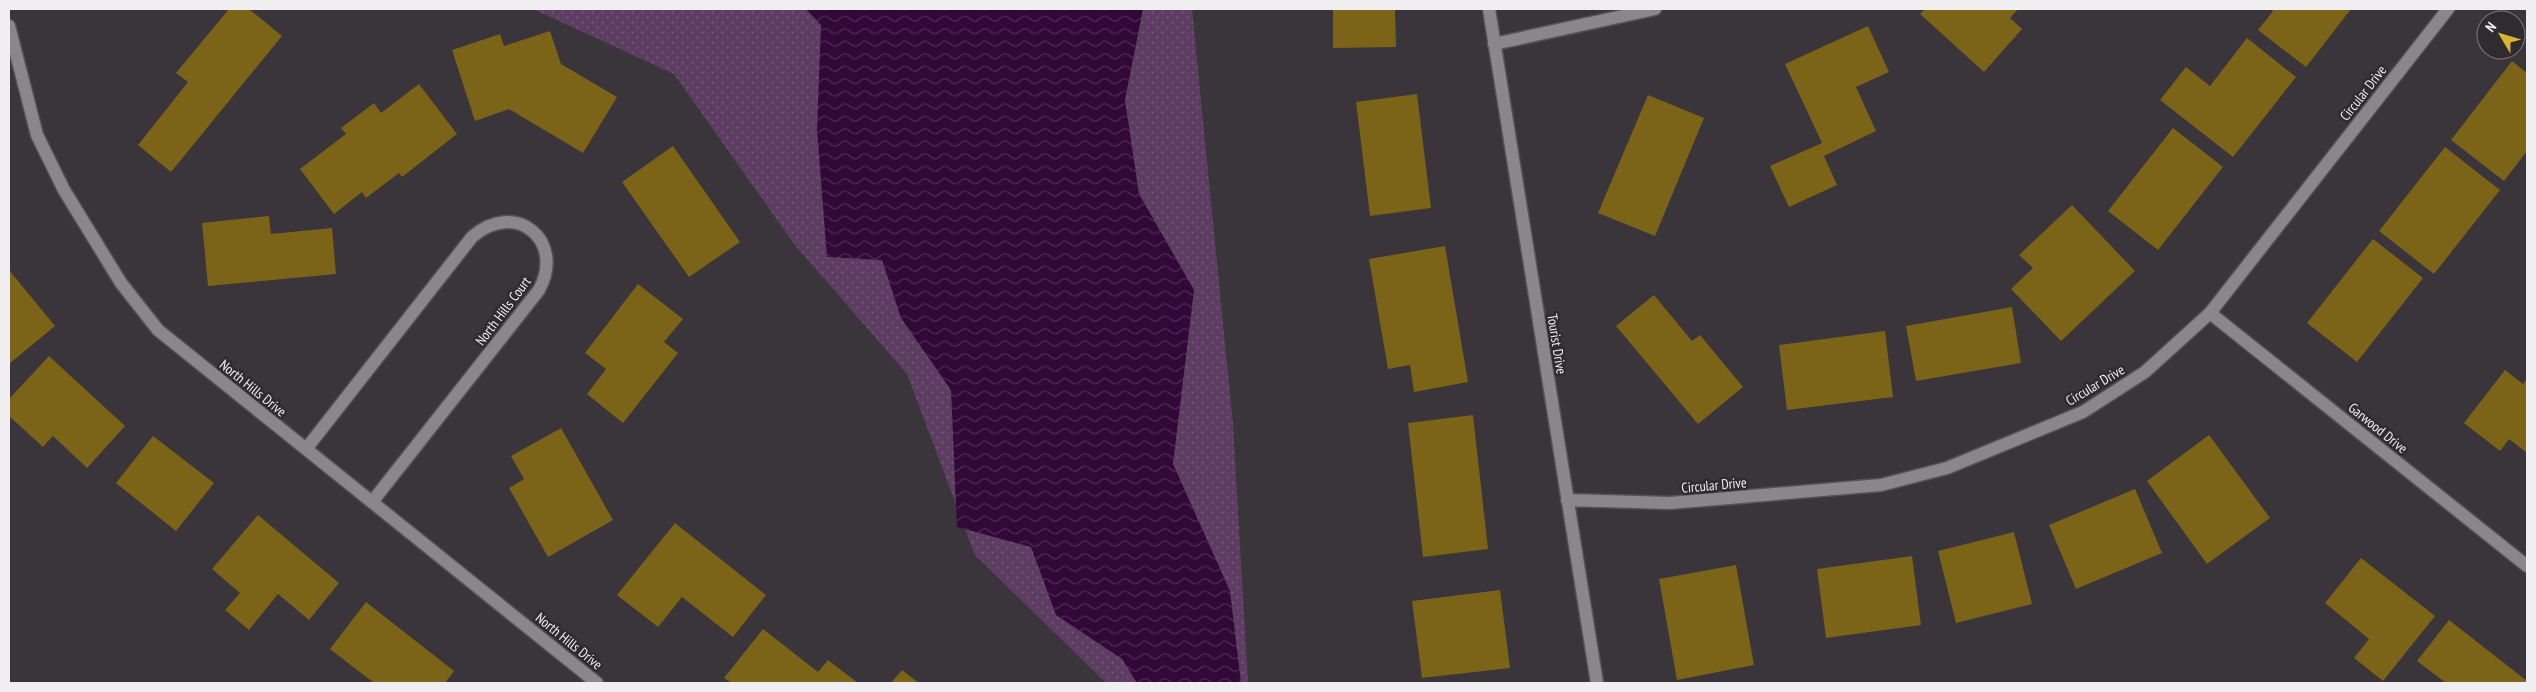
<svg xmlns="http://www.w3.org/2000/svg" width="2536" height="692" font-family="'PT Sans Narrow',sans-serif">
<style>
.green{fill:url(#green-dots)}
.water{fill:url(#water-waves)}
.building{fill:#7b6318}
.lines{fill:none;stroke-linecap:round;stroke-linejoin:round}
.minor-casing{stroke:#565357;stroke-width:15}
.minor{stroke:#8b868c;stroke-width:12}
.labels{text-anchor:middle;stroke-width:5;stroke-linejoin:round;paint-order:stroke}
.street-label{font-size:14px;fill:#f1eef1;stroke:#2f2b2f}
</style>
<defs>
<pattern id="green-dots" width="8" height="8" patternUnits="userSpaceOnUse" patternTransform="scale(1.25)"><rect width="8" height="8" fill="#5d3d62"/><path d="M2 2h.1M6 6h.1" fill="none" stroke="#755979" stroke-width="1.8" stroke-linecap="round"/></pattern>
<pattern id="water-waves" width="16" height="10" patternUnits="userSpaceOnUse" patternTransform="scale(1.25)"><rect width="16" height="10" fill="#310837"/><path d="M0 5q4-4 8 0t8 0" fill="none" stroke="#4f2c54"/></pattern>
</defs>
<rect width="100%" height="100%" fill="#39353a"/>
<path class="green" d="M533,9H1192L1233,425L1248,683H1106L975,555L907,374L794,244L674,74Z"/>
<path class="water" d="M806,9H1143L1125,100L1139,194L1194,290L1173,464L1230,591L1241,683H1137L1122,659L1056,615L1031,547L957,527L951,390L901,318L882,260L827,257L817,130L821,25Z"/>
<path class="building" d="M229,9H249L282,36L171,172L138,145L188,82L176,73Z
M1333,9H1395L1396,47L1333,48Z
M1925,9H2018L2010,18L2022,29L1984,72L1920,14Z
M2270,9H2351L2306,67L2258,30L2273,11Z
M1868,26L1889,72L1856,87L1876,131L1824,156L1837,185L1789,207L1770,166L1822,143L1785,64Z
M550,31L561,64L617,97L583,153L509,109L475,121L452,50L500,34L504,46Z
M2247,38L2296,77L2233,157L2160,100L2186,67L2210,86Z
M2512,61L2527,73V151L2504,181L2451,140Z
M419,84L457,134L402,177L399,173L366,198L362,192L334,214L300,169L346,134L341,128L374,103L381,113Z
M1417,94L1431,208L1370,216L1356,102Z
M1648,95L1704,118L1655,236L1598,213Z
M2173,128L2223,167L2158,250L2108,211Z
M673,146L740,242L689,277L622,182Z
M2445,147L2500,190L2434,274L2379,231Z
M2072,205L2135,271L2061,341L2011,289L2033,268L2019,255Z
M269,216L271,234L332,228L336,274L208,286L202,223Z
M2373,239L2423,278L2357,362L2307,323Z
M1445,246L1468,382L1414,392L1410,365L1388,369L1369,259Z
M9,270L55,326L9,364Z
M638,284L683,319L664,342L678,353L623,423L587,394L606,369L585,353Z
M1654,295L1692,341L1700,335L1743,387L1698,424L1616,326Z
M2012,307L2021,363L1916,381L1906,326Z
M1885,331L1893,397L1787,410L1779,345Z
M49,356L125,426L87,468L53,436L43,447L9,416V399Z
M2505,370L2523,384L2527,379V453L2509,439L2500,451L2464,423Z
M1473,415L1488,549L1423,557L1408,423Z
M561,428L613,520L548,557L509,488L524,479L511,456Z
M2209,435L2270,518L2207,564L2147,481Z
M153,436L214,483L176,531L116,483Z
M2135,489L2162,553L2076,589L2049,525Z
M258,515L339,583L309,620L278,594L249,630L225,610L240,593L212,569Z
M675,523L766,595L733,637L682,597L658,627L617,595Z
M2014,532L2032,604L1956,623L1938,551Z
M1912,556L1921,625L1826,638L1817,569Z
M2361,558L2435,616L2383,681L2354,658L2369,639L2325,603Z
M1736,565L1754,665L1677,680L1659,579Z
M1500,590L1510,668L1422,678L1412,601Z
M366,602L454,671L445,683H374L330,649Z
M2449,620L2527,681V683H2446L2417,661Z
M763,629L818,672L828,660L858,683H732L724,678Z
M902,670L919,683H891Z"/>
<g class="lines">
<defs>
<path id="minor" d="M1489,9L1597,683
M9,26L37,135L64,190L121,283L158,330L597,683
M1494,44L1655,9
M2210,313L2527,566
M306,449L472,237C515,199 566,240 539,290L372,502
M1567,500L1670,503L1881,485L1947,468L2083,412L2145,372L2210,313L2448,9"/>
</defs>
<use href="#minor" class="minor-casing"/>
<use href="#minor" class="minor"/>
</g>
<g class="labels">
<g class="street-label">
<text transform="translate(2363 93) rotate(-52)" y="5">Circular Drive</text>
<text transform="translate(503 311) rotate(-53)" y="5">North Hills Court</text>
<text transform="translate(1557 344) rotate(81)" y="5">Tourist Drive</text>
<text transform="translate(2095 385) rotate(-31)" y="5">Circular Drive</text>
<text transform="translate(253 388) rotate(39)" y="5">North Hills Drive</text>
<text transform="translate(2378 428) rotate(39)" y="5">Garwood Drive</text>
<text transform="translate(1714 485) rotate(-5)" y="5">Circular Drive</text>
<text transform="translate(569 641) rotate(39)" y="5">North Hills Drive</text>
</g>
</g>
<rect width="2536" height="692" fill="none" stroke="#f1eef1" stroke-width="20"/>
<g transform="translate(2501 35) rotate(308)"><circle r="24" fill="#2f2b2f" stroke="#7d797d"/>
<path d="M0-4L9 19L0 12L-9 19Z" fill="#dcb233"/>
<text y="-8" font-size="14" font-weight="bold" text-anchor="middle" fill="#f1eef1">N</text>
</g>
</svg>
